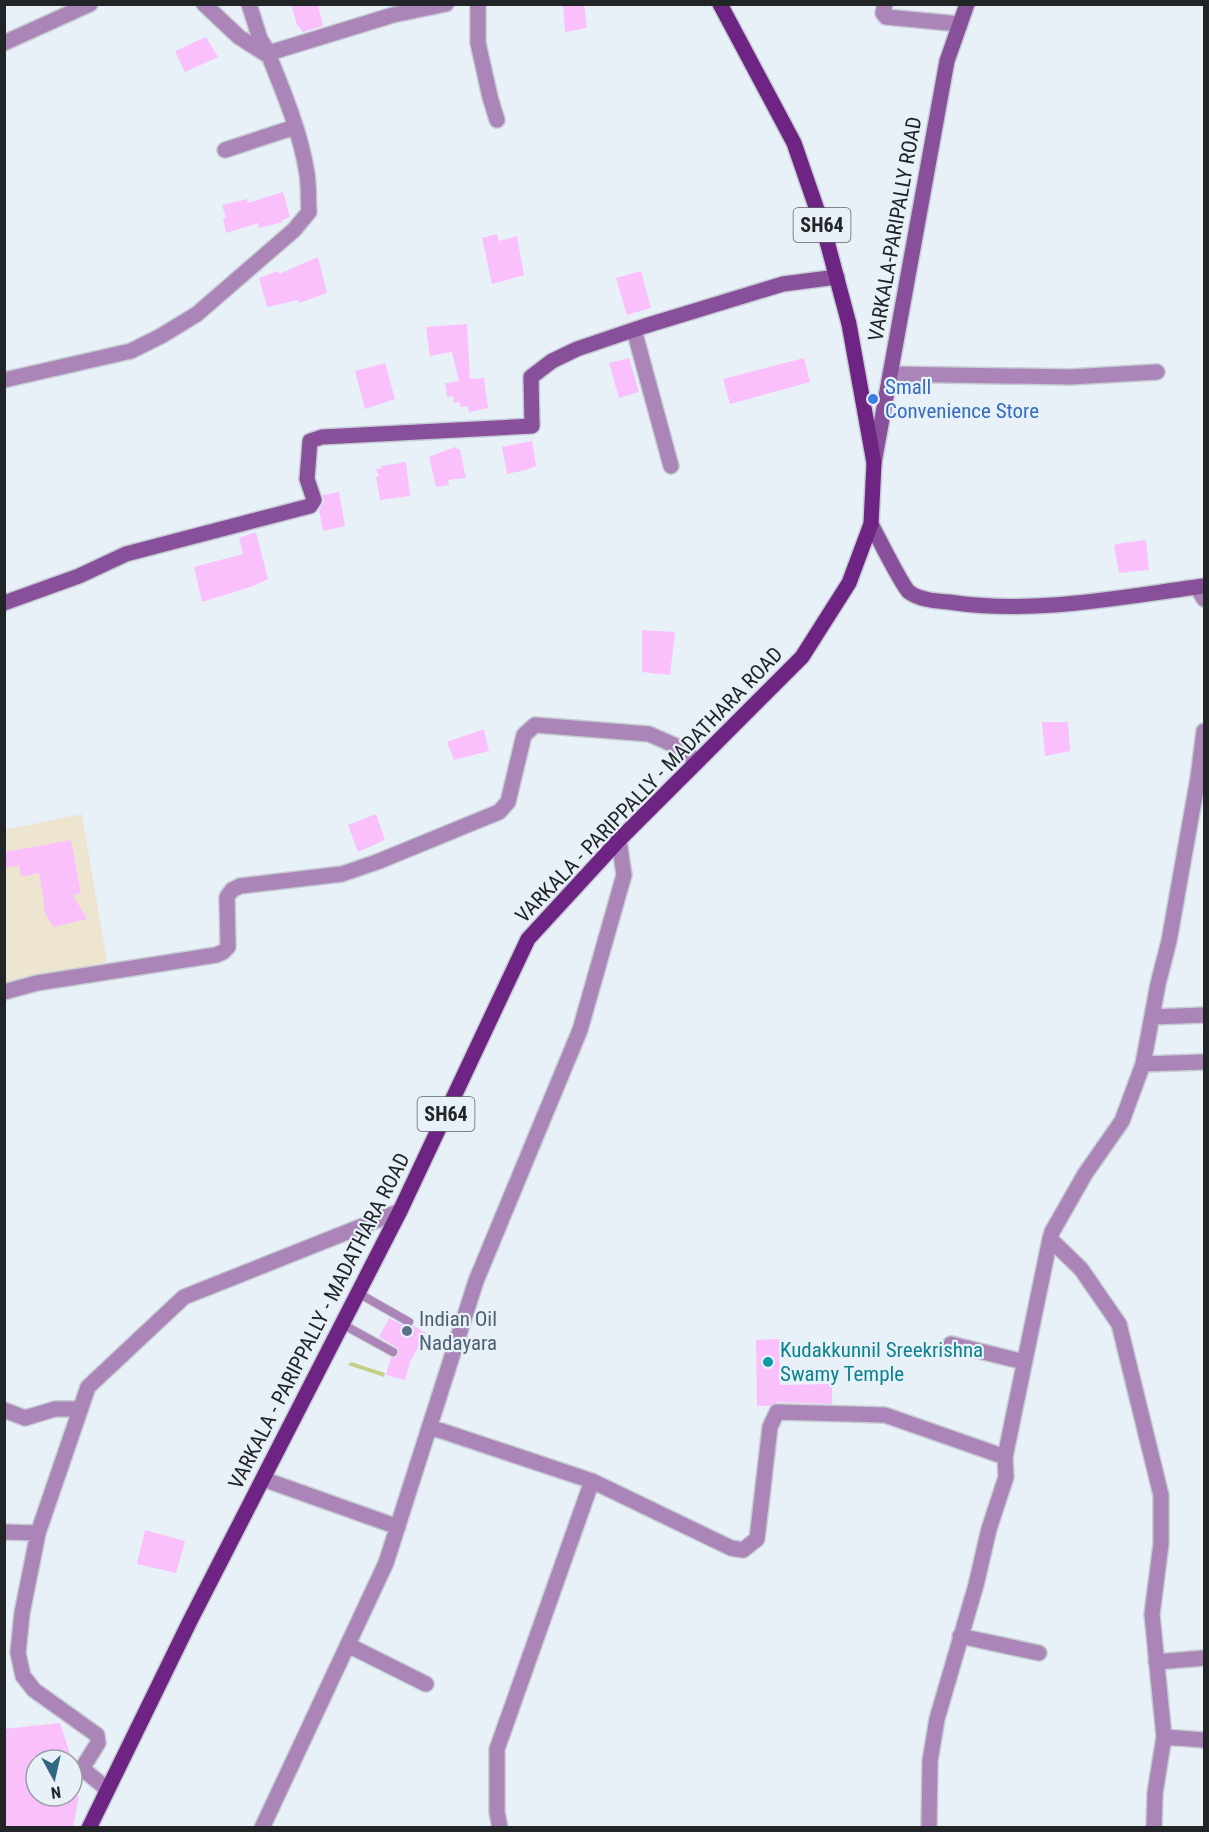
<svg xmlns="http://www.w3.org/2000/svg" width="1209" height="1832" font-family="'Roboto Condensed',sans-serif">
<style>
.education{fill:#eee5d0}
.green{fill:#c4d085}
.building{fill:#fac0fc}
.lines{fill:none;stroke-linecap:round;stroke-linejoin:round}
.lane-casing{stroke:#c5ccd3;stroke-width:10}
.street-casing{stroke:#c5ccd3;stroke-width:18}
.secondary-casing{stroke:#c5ccd3;stroke-width:18}
.primary-casing{stroke:#c5ccd3;stroke-width:18}
.lane{stroke:#ab85b7;stroke-width:8}
.street{stroke:#ab85b7;stroke-width:15}
.secondary{stroke:#884f9a;stroke-width:15}
.primary{stroke:#6e2483;stroke-width:15}
.shop-dot{fill:#3f7fe0;stroke:#e9f1f8;stroke-width:2}
.service-dot{fill:#5c6f8a;stroke:#e9f1f8;stroke-width:2}
.culture-dot{fill:#0f9aa8;stroke:#e9f1f8;stroke-width:2}
.labels{text-anchor:middle;stroke-width:4.5;stroke-linejoin:round;paint-order:stroke}
.shield{fill:#e9f1f8;stroke:#5e6266;stroke-width:1.5}
.shield-label{font-size:20px;font-weight:bold;fill:#222528}
.street-label{font-size:21px;fill:#222528;stroke:#e9f1f8}
.shop-label{font-size:21px;fill:#366cbe;stroke:#e9f1f8;text-anchor:start}
.service-label{font-size:21px;fill:#4e5e75;stroke:#e9f1f8;text-anchor:start}
.culture-label{font-size:21px;fill:#0d838f;stroke:#e9f1f8;text-anchor:start}
</style>
<rect width="100%" height="100%" fill="#e9f1f8"/>
<path class="education" d="M82,814L107,962L5,983L4,830Z"/>
<path class="green" d="M351,1362L385,1373L384,1377L348,1365Z"/>
<path class="building" d="M291,4H318L323,26L303,32L297,25Z
M563,4H584L587,28L565,32Z
M206,37L218,57L185,72L175,51Z
M283,192L290,217L282,220L283,222L259,228L258,223L226,233L223,219L226,218L222,205L247,199L248,203Z
M497,234L499,241L517,236L524,275L492,284L482,238Z
M318,257L327,293L299,303L298,300L267,307L259,278L278,271L279,274Z
M641,271L651,308L627,315L616,278Z
M467,324L470,379L484,378L488,408L469,412L468,406L460,407V402L454,403L453,396L447,397L445,383L459,381L452,352L430,356L426,327Z
M629,358L639,392L619,398L609,363Z
M804,358L810,382L730,404L723,379Z
M385,363L395,399L365,409L355,371Z
M532,441L536,466L526,470L507,474L502,447Z
M455,447L460,450L466,478L448,480L449,485L436,487L429,457Z
M406,462L410,496L380,500L376,477L379,476L376,469L382,468L381,466Z
M339,492L345,526L323,531L319,510L324,502L323,495Z
M256,532L268,579L253,586L202,602L194,567L243,554L239,538Z
M1146,540L1149,570L1119,573L1114,546L1116,544Z
M642,630L675,632L670,675L642,672Z
M1042,722H1068L1070,751L1045,756Z
M484,729L489,751L454,760L447,742Z
M376,814L385,840L358,852L348,825Z
M71,840L81,893L73,895L87,919L53,927L43,909L45,908L39,873L21,877L19,865L4,868V852Z
M389,1318L407,1327L414,1326L426,1333L410,1362L405,1380L386,1375L391,1357H396L399,1352L396,1347L379,1337Z
M779,1339L780,1385L832,1384V1404L777,1402L770,1406H757L756,1340Z
M145,1530L185,1541L176,1573L137,1564Z
M60,1723L72,1760H36V1796H79L73,1827H4V1729Z"/>
<g class="lines">
<defs>
<path id="lane" d="M358,1293L409,1322
M342,1324L393,1352"/>
<path id="street" d="M204,4L239,37L269,56
M249,4L260,39L269,53
M478,4V43L490,97L497,120
M885,4L883,13L886,17L960,24
M4,43L90,4
M225,150L295,127
M634,330L671,466
M890,374L1070,377L1157,372
M4,380L131,351L161,336L197,314L294,230L309,212C308,199 309,186 307,174C301,134 284,93 269,56V53L393,15L446,4
M1197,587L1204,599
M4,992L37,983L216,955L223,952L228,947L227,897L232,890L240,886L342,874L377,862L499,812L508,802L524,735L535,725L649,734L683,749L697,762
M1152,1017L1204,1015
M1143,1064L1204,1062
M1050,1239L1081,1269L1119,1324L1161,1495V1544L1152,1614L1164,1737L1155,1793L1154,1828
M951,1344L1024,1362
M4,1410L25,1418L55,1409H80
M430,1427L592,1481L731,1548L743,1550L757,1539L770,1427L777,1412L885,1415L1005,1457
M263,1479L398,1527
M4,1532L38,1533
M960,1636L1039,1653
M348,1645L426,1684
M1156,1662L1204,1658
M1164,1737L1204,1740
M107,1789L84,1770L83,1767L98,1743L97,1735L34,1690L23,1676L18,1653L22,1613L38,1533L88,1387L184,1297L400,1211
M262,1828L386,1563L476,1281L580,1030L624,875L619,840
M500,1828L497,1812V1749L592,1481
M929,1828L930,1761L937,1719L976,1585L989,1529L1006,1477L1005,1457L1050,1239L1052,1232L1085,1174L1122,1121L1143,1064L1158,984L1169,941L1198,778L1204,731"/>
<path id="secondary" d="M874,463L947,61L967,4
M871,524C877,535 902,586 909,592C920,600 936,601 949,602C1034,615 1120,597 1204,586
M4,603L79,576L126,554L310,506L314,500L307,479L310,441L322,437L532,426L531,377L552,361L577,349L645,326L783,284L837,277"/>
<path id="primary" d="M89,1828L190,1621L400,1211L528,939L619,840L802,657L849,583L871,524L874,463L849,324L824,230L794,143L720,4"/>
</defs>
<use href="#lane" class="lane-casing"/>
<use href="#street" class="street-casing"/>
<use href="#secondary" class="secondary-casing"/>
<use href="#primary" class="primary-casing"/>
<use href="#lane" class="lane"/>
<use href="#street" class="street"/>
<use href="#secondary" class="secondary"/>
<use href="#primary" class="primary"/>
</g>
<circle class="shop-dot" cx="873" cy="399" r="6"/>
<circle class="service-dot" cx="407" cy="1331" r="6"/>
<circle class="culture-dot" cx="768" cy="1362" r="6"/>
<g class="labels">
<g class="shield">
<rect x="793.5" y="208" width="57" height="34" rx="4.5"/>
<rect x="417.5" y="1097" width="57" height="34" rx="4.5"/>
</g>
<g class="shield-label">
<text x="822" y="232">SH64</text>
<text x="446" y="1121">SH64</text>
</g>
<g class="street-label">
<text transform="translate(895 229) rotate(-80)" y="7">VARKALA-PARIPALLY ROAD</text>
<text transform="translate(649 785) rotate(-46)" y="7">VARKALA - PARIPPALLY - MADATHARA ROAD</text>
<text transform="translate(319 1321) rotate(-63)" y="7">VARKALA - PARIPPALLY - MADATHARA ROAD</text>
</g>
<g class="shop-label">
<text x="885" y="394">Small<tspan x="885" dy="24">Convenience Store</tspan></text>
</g>
<g class="service-label">
<text x="419" y="1326">Indian Oil<tspan x="419" dy="24">Nadayara</tspan></text>
</g>
<g class="culture-label">
<text x="780" y="1357">Kudakkunnil Sreekrishna<tspan x="780" dy="24">Swamy Temple</tspan></text>
</g>
</g>
<rect width="1209" height="1832" fill="none" stroke="#222528" stroke-width="12"/>
<g transform="translate(54 1778) rotate(172)"><circle r="28" fill="#e9f1f8" stroke="#999fa5" stroke-width="1.5"/>
<path d="M0-4.5L10 22L0 15L-10 22Z" fill="#306882"/>
<text y="-9" font-size="16" font-weight="bold" text-anchor="middle" fill="#222528">N</text>
</g>
</svg>
